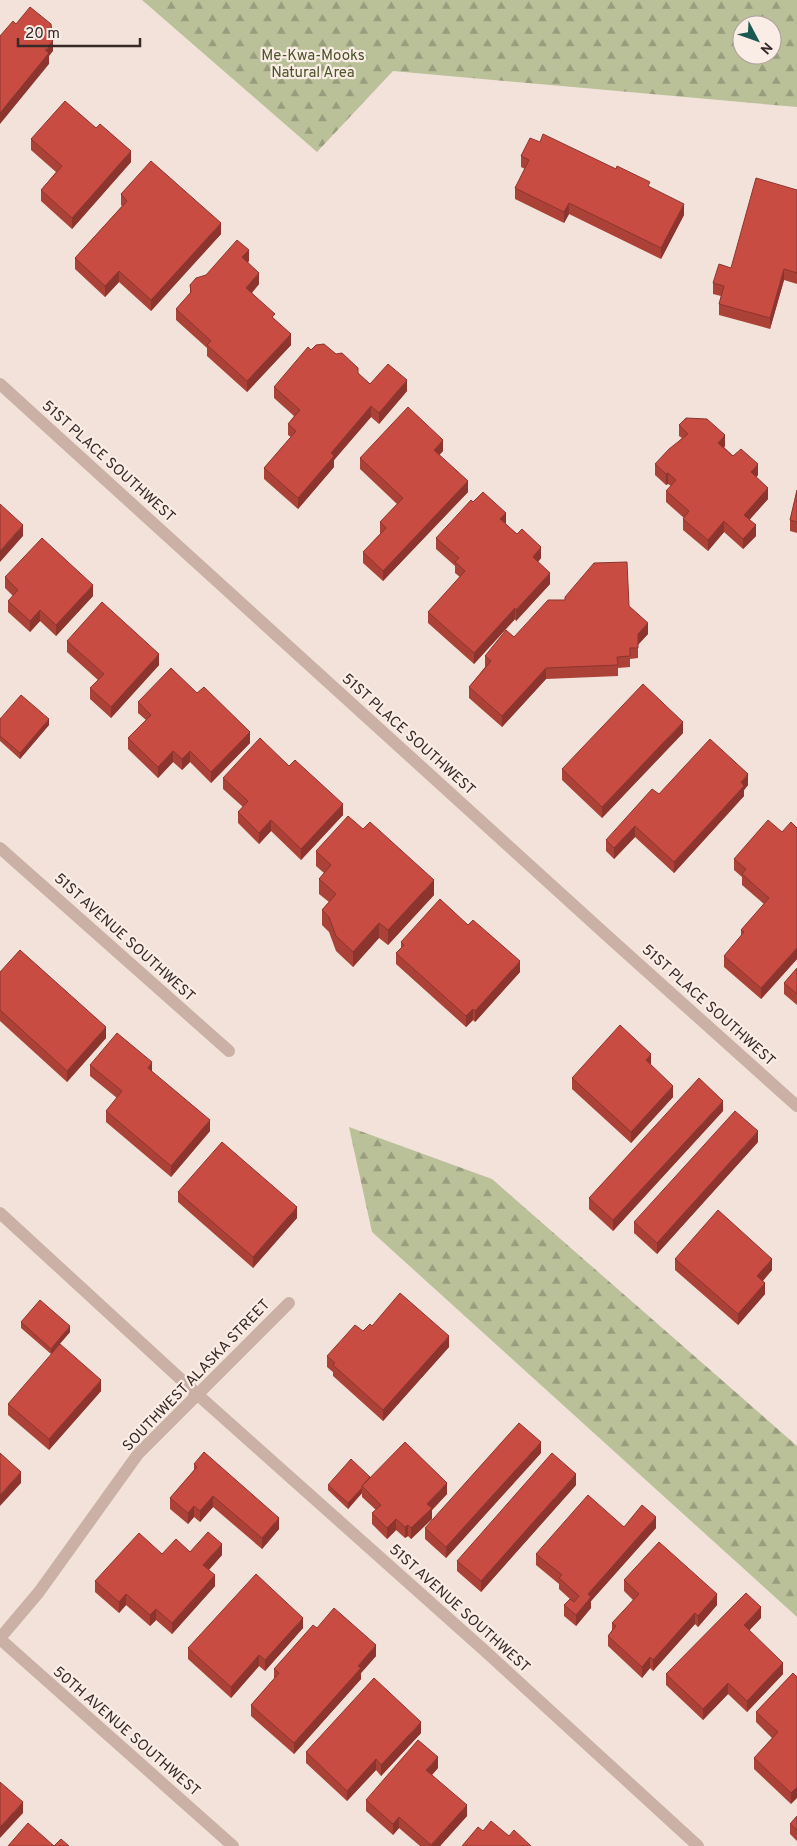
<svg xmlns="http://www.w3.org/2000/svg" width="797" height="1846" font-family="Overpass,sans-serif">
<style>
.forest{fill:url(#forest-firs);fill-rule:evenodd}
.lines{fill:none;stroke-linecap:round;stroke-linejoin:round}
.service{stroke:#cab0a5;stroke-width:12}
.minor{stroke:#cab0a5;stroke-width:12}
.wall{fill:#ac4138}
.shaded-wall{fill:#8c352e}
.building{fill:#c84c41;stroke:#8c352e}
.labels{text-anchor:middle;stroke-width:4.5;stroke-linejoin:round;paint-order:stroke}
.park-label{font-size:15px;fill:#4c542a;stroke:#faede6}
.street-label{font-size:15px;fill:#362927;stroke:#faede6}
</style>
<defs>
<pattern id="forest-firs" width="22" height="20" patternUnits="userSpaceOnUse" patternTransform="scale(1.25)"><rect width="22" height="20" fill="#bac199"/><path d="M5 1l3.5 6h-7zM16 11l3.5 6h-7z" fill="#989d7d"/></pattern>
</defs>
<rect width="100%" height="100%" fill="#f2e2d9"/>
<path class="forest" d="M142,0H797V107L393,71L317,152ZM742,25H772V55H742Z
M349,1127L492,1179L797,1446V1617L372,1232Z"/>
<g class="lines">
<path class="service" d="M0,1213L198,1395"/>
<path class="minor" d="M0,384L613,941L797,1106
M0,848L229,1051
M198,1395L485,1651L698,1846
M0,1638L39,1592L138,1454L289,1303
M0,1639L233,1846"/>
</g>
<path class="wall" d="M96,128L131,162L72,229L41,201V190L56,172L31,150V139Z
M540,142L650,187L684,215L661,259L569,214L564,223L515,199V188L525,169L521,167V156Z
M797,190V284L784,280L770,329L719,315V304L721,296L713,294V283L731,268Z
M121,194L221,234L151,311L119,282L105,297L75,269V258L122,206L121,205Z
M249,261L248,262L259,284L252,293L275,320L291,345L247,392L207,356V348L176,320V309L190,294V285L206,275Z
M311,350L358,374L370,384L407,391L379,424L371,417L334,460V467L298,509L264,479V468L291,437L288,435V424L294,416L274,398V387Z
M679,425L725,446L724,447L733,456L758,475L756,477L768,499L749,520L756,536L743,549L724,532L708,551L683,530V519L684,518L666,502V491L671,486L668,484L666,485L655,475V464L682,438L679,436Z
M443,451L439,455L468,492L383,581L363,563V552L380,534V522L397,504L360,469V458Z
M797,490V533L790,531V520Z
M506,524L541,558L538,562L550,584L516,621L515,619L474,664L428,623V612L460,577L455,573V566L436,549V538Z
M5,577L93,596L56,636L40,621L30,632L8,612V601L13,596L5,588Z
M565,600L629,606L648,634L638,644V658L630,659V667L618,668V676L546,679L502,727L469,698V687L485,667V656L514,637Z
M67,641L159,665L111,718L90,699V688L98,680L67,652Z
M138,702L250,743L211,783L190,762L182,770L173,762L158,778L128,749V738L146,720L138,713Z
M0,719L49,725L20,759L0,741Z
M683,733L602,818L562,780V769Z
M289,766L343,815L301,860L271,831L259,844L238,823V812L243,807L223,789V778Z
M748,785L744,790V796L674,873L635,837L614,859L606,851V840L659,794Z
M797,828V959L761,999L724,967V956L741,936V930L764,904L742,885V877L734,870V859L782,832Z
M316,851L434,895L388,945L379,938L353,967L336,951L329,932L322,925V910L329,902L319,894V879L324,873L316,866Z
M401,942L520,972L475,1022L473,1020L466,1027L396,964V953L401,948Z
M797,968V1005L784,994V983Z
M0,972L106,1038L67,1082L0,1021Z
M90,1065L152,1072L210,1131L171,1177L106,1122V1111L117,1098L90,1076Z
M651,1065L673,1097L631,1143L572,1089V1078Z
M723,1111L613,1231L589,1209V1198Z
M758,1142L657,1254L634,1233V1222Z
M178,1192L297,1218L253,1268L178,1202Z
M675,1259L772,1270L763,1281L765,1294L738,1325L675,1270Z
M21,1322L70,1332L51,1354L21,1328Z
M372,1326L449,1347L383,1421L333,1376V1372L327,1367V1356Z
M101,1391L49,1450L8,1415V1404Z
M541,1453L446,1558L425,1539V1528Z
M194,1464L279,1529L262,1549L213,1507L200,1522L194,1517L188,1524L170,1509V1498L194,1470Z
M370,1477L447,1494L432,1510V1519L411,1539L408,1536L405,1538L396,1530L387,1539L372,1524V1513L376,1510L362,1497V1493L348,1509L328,1490V1485Z
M576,1485L481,1592L457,1571V1561Z
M624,1527L656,1528L591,1601V1608L576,1626L564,1616V1605L570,1599L559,1589V1584L536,1565V1554Z
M190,1552L222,1555L209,1570L215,1586L172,1634L156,1620L150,1626L126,1605L119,1613L95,1592V1581L162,1554Z
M624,1580L717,1605L698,1627L695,1624L653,1671L650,1668L642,1678L608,1646V1636L612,1630V1623L633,1600L624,1591Z
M761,1618L749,1630L783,1674L747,1712L728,1694L703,1720L666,1685V1674Z
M303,1628L265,1671L259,1666L231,1698L188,1659V1648Z
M317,1628L376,1656L361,1673V1679L294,1754L251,1716V1705L274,1679V1669Z
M793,1673L791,1804L754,1769V1758L772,1738L756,1722V1712Z
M421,1733L381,1776L376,1770L347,1801L306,1763V1752Z
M438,1768L432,1775L467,1816L440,1846H420L399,1828L393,1835L366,1811V1800Z
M797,1816V1841L790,1834V1824Z"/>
<path class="shaded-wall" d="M53,40V51L49,56V64L0,124V113Z
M131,151V162L72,229V218Z
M569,203V214L564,223V212Z
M684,204V215L661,259V248Z
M221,223V234L151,311V300Z
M249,250V261L242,268V257Z
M784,269V280L770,329V318Z
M119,271V282L105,297V286Z
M259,273V284L246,299V288Z
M291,334V345L247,392V381Z
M407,380V391L379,424V413Z
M371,406V417L334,460V467L298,509V498L331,453Z
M725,435V446L718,454V443Z
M443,440V451L434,461V450Z
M758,464V475L751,483V472Z
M668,473V484L666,485V474Z
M468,481V492L383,581V571Z
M768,488V499L744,526V515Z
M506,513V524L500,519Z
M724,521V532L708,551V540Z
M23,525V536L0,562V551Z
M756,525V536L743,549V539Z
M541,547V558L533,568V557Z
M550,573V584L516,621V610Z
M93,585V596L56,636V625Z
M515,608V619L474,664V653Z
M40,610V621L30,632V621Z
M648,623V634L638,645V634Z
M159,654V665L111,718V707Z
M546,668V679L502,727V716Z
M49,719V725L20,759V753Z
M683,722V733L602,818V807Z
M250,732V743L211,783V772Z
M173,751V762L158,778V767Z
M190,751V762L182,770V759Z
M748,774V785L744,790V796L674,873V862Z
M343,804V815L301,860V849Z
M271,820V831L259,844V833Z
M635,826V837L614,859V848Z
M434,880V895L388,945V930Z
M379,923V938L353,967V952Z
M797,948V959L761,999V988Z
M520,961V972L475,1022V1011Z
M473,1009V1020L466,1027V1016Z
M106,1027V1038L67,1082V1071Z
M651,1054V1065L646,1060Z
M152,1062V1073L148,1068Z
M673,1086V1097L631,1143V1132Z
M723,1101V1111L613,1231V1220Z
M210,1120V1131L171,1177V1166Z
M758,1131V1142L657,1254V1243Z
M297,1207V1218L253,1268V1257Z
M772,1259V1270L757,1287V1276Z
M765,1283V1294L738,1325V1314Z
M70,1326V1332L51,1354V1349Z
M449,1336V1347L383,1421V1410Z
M101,1380V1391L49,1450V1439Z
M541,1442V1453L446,1558V1547Z
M21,1472V1483L0,1506V1495Z
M576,1474V1485L481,1592V1581Z
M447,1483V1494L432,1510V1519L411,1539V1528L427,1504Z
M362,1488V1493L348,1509V1503Z
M213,1496V1507L200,1522V1511Z
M194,1506V1517L188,1524V1513Z
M656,1517V1528L591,1601V1608L576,1626V1615L588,1594Z
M279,1518V1529L262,1549V1538Z
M396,1519V1530L387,1539V1528Z
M408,1525V1536L405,1538V1527Z
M222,1544V1555L203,1576V1565Z
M215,1575V1586L172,1634V1623Z
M126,1594V1605L119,1613V1602Z
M717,1594V1605L698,1627V1616Z
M761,1607V1618L744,1636V1625Z
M156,1609V1620L150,1626V1615Z
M695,1613V1624L653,1671V1660Z
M303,1618V1628L265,1671V1660Z
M376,1645V1656L361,1673V1679L294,1754V1743Z
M259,1655V1666L231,1698V1687Z
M650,1657V1668L642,1678V1667Z
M783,1663V1674L747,1712V1701Z
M728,1683V1694L703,1720V1709Z
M421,1722V1733L381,1776V1765Z
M438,1757V1768L426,1781V1770Z
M376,1759V1770L347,1801V1791Z
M797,1787V1798L791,1804V1793Z
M23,1802V1813L0,1838V1827Z
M467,1805V1816L440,1846H431Z
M399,1817V1828L393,1835V1824Z"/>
<path class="building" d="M30,7L51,24L53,40L45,50L49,53L0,113V36L13,21L16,24Z
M65,101L96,128L100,124L131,151L72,218L41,190L62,166L31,139Z
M543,134L616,169L617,166L650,182L648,186L684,204L661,248L569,203L564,212L515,188L529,160L521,156L530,138L540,142Z
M151,161L221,223L151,300L119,271L105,286L75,258L127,201L121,194Z
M756,178L797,190V273L784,269L770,318L719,304L724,286L713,283L719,264L731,268Z
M237,240L249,250L242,257L259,273L246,288L275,314L272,317L291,334L247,381L207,345L211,341L176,309L191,292L190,285L196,278L206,275Z
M324,344L336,354L342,353L358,368V373L370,384L388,364L407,380L379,413L371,406L331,453L334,456L298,498L264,468L296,431L288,424L300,410L274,387L308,347L311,350L316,345Z
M408,407L443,440L434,450L468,481L383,571L363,552L386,528L380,522L403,498L360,458Z
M686,418L707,419L725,435L718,443L733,456L741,449L758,464L751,472L768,488L744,515L756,525L743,539L724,521L708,540L683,519L689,511L666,491L676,480L668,473L666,474L655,464L669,449L688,434L679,425Z
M797,490V522L790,520Z
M483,492L506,513L500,519L517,534L522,529L541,547L533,557L550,573L516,610L515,608L474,653L428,612L465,571L455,562L459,558L436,538L471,500L473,502Z
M0,504L23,525L0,551Z
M42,538L93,585L56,625L40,610L30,621L8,601L18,590L5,577Z
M627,562L629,606L648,623L638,634V648H630V656L617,657L618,665L546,668L502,716L469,687L491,661L485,656L506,630L514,637L548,600H565V597L594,563Z
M102,602L159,654L111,707L90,688L104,674L67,641Z
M171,668L197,693L204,687L250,732L211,772L190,751L182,759L173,751L158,767L128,738L151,715L138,702Z
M643,684L683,722L602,807L562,769Z
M21,695L49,719L20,753L0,736V719Z
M260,738L289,766L295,760L343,804L301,849L271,820L259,833L238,812L248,801L223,778Z
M710,739L748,774L741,782L744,786L674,862L635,826L614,848L606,840L652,789L659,794Z
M348,816L363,829L370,822L434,880L388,930L379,923L353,952L336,936L329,917L322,910L336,894L319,879L331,865L316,851Z
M768,820L782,832L791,822L797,828V948L761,988L724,956L744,932L741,930L769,898L742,874L746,869L734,859Z
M440,899L468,925L473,920L520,961L475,1011L473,1009L466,1016L396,953L404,945L401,942Z
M20,950L106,1027L67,1071L0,1010V972Z
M797,968V994L784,983Z
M620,1025L651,1054L646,1060L673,1086L631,1132L572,1078Z
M117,1033L152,1062L148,1068L210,1120L171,1166L106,1111L122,1091L90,1065Z
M699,1078L723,1101L613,1220L589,1198Z
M735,1111L758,1131L657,1243L634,1222Z
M222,1142L297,1207L253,1257L178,1192Z
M718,1210L772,1259L757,1276L765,1283L738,1314L675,1259Z
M400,1293L449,1336L383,1410L333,1365L335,1363L327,1356L355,1325L363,1331L370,1324L372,1326Z
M40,1300L70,1326L51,1349L21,1322Z
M60,1344L101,1380L49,1439L8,1404Z
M519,1423L541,1442L446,1547L425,1528Z
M405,1442L447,1483L427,1504L432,1508L411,1528L408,1525L405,1527L396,1519L387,1528L372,1513L381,1505L362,1486Z
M204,1452L279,1518L262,1538L213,1496L200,1511L194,1506L188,1513L170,1498L197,1467L194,1464Z
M0,1453L21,1472L0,1495Z
M552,1453L576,1474L481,1581L457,1561Z
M351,1459L370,1477L362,1486V1488L348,1503L328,1485Z
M588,1495L624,1527L642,1505L656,1517L588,1594L591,1597L576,1615L564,1605L570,1599L574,1602L579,1596L559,1578L562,1575L536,1554Z
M208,1532L222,1544L203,1565L215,1575L172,1623L156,1609L150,1615L126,1594L119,1602L95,1581L139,1533L162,1554L176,1539L190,1552Z
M659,1542L717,1594L698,1616L695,1613L653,1660L650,1657L642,1667L608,1636L616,1626L612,1623L639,1594L624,1580Z
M256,1574L303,1618L265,1660L259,1655L231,1687L188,1648Z
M746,1593L761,1607L744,1625L783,1663L747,1701L728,1683L703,1709L666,1674Z
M334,1608L376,1645L358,1666L361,1668L294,1743L251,1705L279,1673L274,1669L313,1625L317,1628Z
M793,1673L797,1677V1787L791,1793L754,1758L778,1732L756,1712Z
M374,1678L421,1722L381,1765L376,1759L347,1791L306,1752Z
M418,1740L438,1757L426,1770L467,1805L431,1845L399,1817L393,1824L366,1800Z
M0,1782L23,1802L0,1827Z
M797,1816V1830L790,1824Z
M491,1821L509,1836L514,1830L531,1846H462L478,1827L483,1831Z
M28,1823L54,1846H8Z
M61,1839L69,1846H54Z"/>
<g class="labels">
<g class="park-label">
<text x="313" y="60">Me-Kwa-Mooks<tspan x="313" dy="17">Natural Area</tspan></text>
</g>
<g class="street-label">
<text transform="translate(109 461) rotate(42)" y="5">51ST PLACE SOUTHWEST</text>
<text transform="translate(409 734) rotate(42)" y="5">51ST PLACE SOUTHWEST</text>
<text transform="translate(125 937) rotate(42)" y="5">51ST AVENUE SOUTHWEST</text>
<text transform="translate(709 1005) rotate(42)" y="5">51ST PLACE SOUTHWEST</text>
<text transform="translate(196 1375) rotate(-46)" y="5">SOUTHWEST ALASKA STREET</text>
<text transform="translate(460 1608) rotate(42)" y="5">51ST AVENUE SOUTHWEST</text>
<text transform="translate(127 1731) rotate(41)" y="5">50TH AVENUE SOUTHWEST</text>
</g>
</g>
<g transform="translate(757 40) rotate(131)"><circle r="24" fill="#faede6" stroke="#ac9f9a"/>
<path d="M0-4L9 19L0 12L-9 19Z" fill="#1b5852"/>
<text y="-8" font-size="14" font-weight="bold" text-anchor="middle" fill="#362927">N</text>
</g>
<path d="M18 38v8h122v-8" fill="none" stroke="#362927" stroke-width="2.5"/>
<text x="25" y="38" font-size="15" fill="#362927" stroke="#faede6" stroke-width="4" paint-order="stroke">20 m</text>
</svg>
